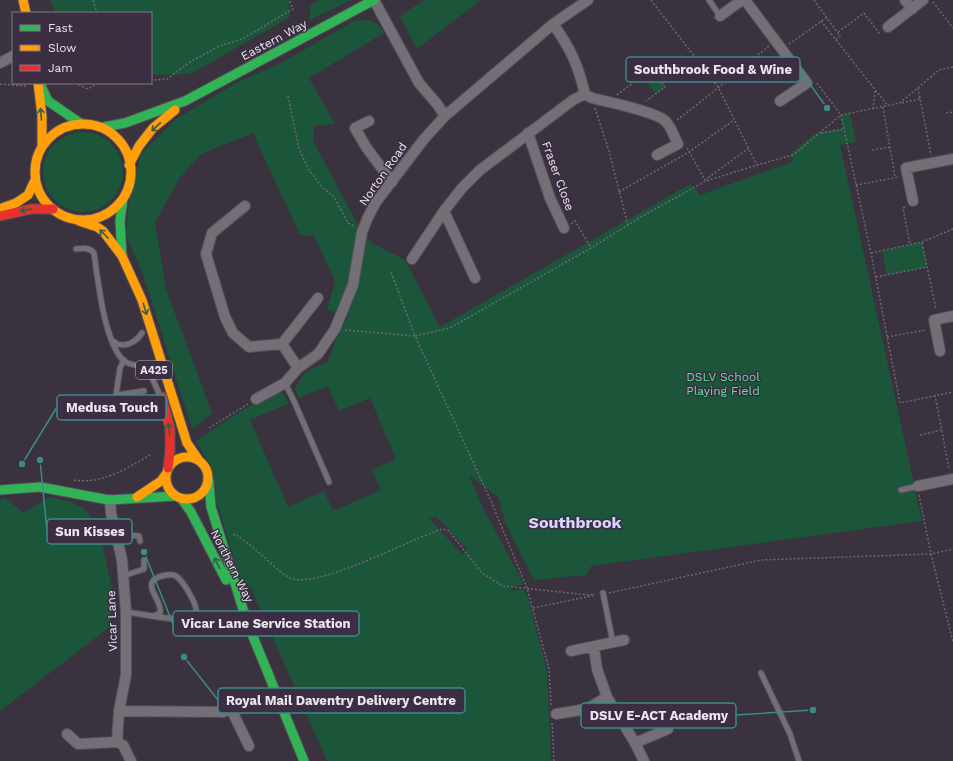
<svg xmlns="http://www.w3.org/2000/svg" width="953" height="761" font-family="'Work Sans',sans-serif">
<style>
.green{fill:#1b563b;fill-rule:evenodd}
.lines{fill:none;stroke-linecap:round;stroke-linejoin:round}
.lane-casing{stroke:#56505a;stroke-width:7}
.street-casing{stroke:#56505a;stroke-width:12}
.fast-casing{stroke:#56505a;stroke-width:11}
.slow-casing{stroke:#56505a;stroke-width:11}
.jam-casing{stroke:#56505a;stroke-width:11}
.path{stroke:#6e6871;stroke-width:1.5;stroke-dasharray:2 2;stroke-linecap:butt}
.lane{stroke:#746e77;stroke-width:5}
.street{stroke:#746e77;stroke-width:10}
.fast{stroke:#30b455;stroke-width:9}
.slow{stroke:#ff9f0a;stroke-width:9}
.jam{stroke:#e5322d;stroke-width:9}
.oneway{stroke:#375d49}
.labels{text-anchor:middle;stroke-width:3;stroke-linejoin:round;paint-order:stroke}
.shield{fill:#3b2e42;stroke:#b8adbc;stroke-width:1}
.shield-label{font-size:11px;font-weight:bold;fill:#ede4f1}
.street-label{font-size:12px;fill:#ede4f1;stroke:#3b2e42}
.park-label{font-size:12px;fill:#5be5a1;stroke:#3b2e42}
.district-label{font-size:16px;font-weight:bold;fill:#d8d2fe;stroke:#3b2e42}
.leader{fill:none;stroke:#3b8c88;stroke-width:1.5}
.callout-dot{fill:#3b8c88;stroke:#3b2e42;stroke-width:1.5}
.callout{fill:#3b2e42;stroke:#3b8c88;stroke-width:1.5}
.callout-label{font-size:13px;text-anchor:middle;font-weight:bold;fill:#ede4f1}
</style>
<rect width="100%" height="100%" fill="#3a323e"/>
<path class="green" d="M50,0H289L290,17L191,74L151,75V13H55Z
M319,0H351L310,20V6Z
M424,0H481L417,49L400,16Z
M369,20L378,24L384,33L309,78L335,124L314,126L313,141L357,223L373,244L405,260L440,327L690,184L700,195L792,162L791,153L816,133L843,129L841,115L850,114L856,142L840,145L922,521L591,566L587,575L534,580L505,522L499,498L469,475L482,506L523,582L522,585L511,586V590H523L527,594L547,671L551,761H327L251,588L242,586L216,499L215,486L211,466L196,441C220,424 255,400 282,392L289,403L250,420L288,507L324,491L333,511L381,490L372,470L396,459L370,398L339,411L328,386L299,398L295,389C303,372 310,368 328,362L335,342L349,315L327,310L335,281L314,236L300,235L253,133L201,154L179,179L155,222L166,289L212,413L192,429L144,277L126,235L129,201L141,154L176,119L236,83L281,63L354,21ZM437,517L467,549L463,555L429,518Z
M651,69L665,87L656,94L642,76Z
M43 172a40 40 0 1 1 80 0a40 40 0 1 1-80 0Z
M922,242L927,267L887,275L882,251Z
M49,497L71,502L85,509L96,523L103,547L112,589L110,627L0,711V500L5,498L24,513Z"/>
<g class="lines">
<defs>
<path id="lane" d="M709,0L720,16
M76,249C84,248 89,247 94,253C98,280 104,341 123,360C129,366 139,364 146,369C151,373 157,389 160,396
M113,341C123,350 136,342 142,333
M285,383L294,401L329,482
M117,395L144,391
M113,415L120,368L124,360
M901,490L918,486
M116,534L139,536L140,541
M123,576L144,569V560
M603,593L613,643
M126,612C139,613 188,625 195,615C201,608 182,580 176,576C171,573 159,576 155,579C144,587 163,602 160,613L154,616
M761,673L790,734L799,761"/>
<path id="street" d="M374,0L419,83L437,104L445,116
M745,0L807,83L780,101
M905,0L912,9
M720,16L742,0
M553,24C571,49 578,65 585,94
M888,27L923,0
M0,63L13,56
M369,121L355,128L366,147L392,182
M528,133L550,198L564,228
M913,201L906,168L953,159
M245,206L212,233L206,254L225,317L233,333L249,347L282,344L298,368
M444,211L475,278
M412,259L444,211L462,188L480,170L573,100L585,94L592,98C607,102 653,111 664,120C671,125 674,137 678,144L657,155
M282,344L318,298
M940,351L934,320L953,316
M256,399L285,383L298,368L318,354L335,329L353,285L362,232L368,217L376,202L424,139L445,116L553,24L588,0
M918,486L953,479
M110,500L111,513L122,560L126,612V675L119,711L117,742
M594,647L597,669L607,697L635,743L644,761
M571,651L624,640
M225,693L231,709
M119,711L223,712L231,709L249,746
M556,714L587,709L607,697
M67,734L78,744L117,742
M117,742L123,745L131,761
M635,743L668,729"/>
<path id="fast" d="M41,86L48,101L80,123
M104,127L125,123L185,101L374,0
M122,256L120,221L123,199
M209,482L211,507L247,622L304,761
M0,490L40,487L109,500L176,496
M181,498L191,512L226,580"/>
<path id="slow" d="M23,0L26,13
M38,83L42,116V146
M35 172a48 48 0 1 1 96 0a48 48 0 1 1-96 0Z
M129,165L139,146L153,128L175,110
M2,208L16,203L28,195L35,180
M79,221L97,227L103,231L122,256L142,300L187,443L198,459
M166 478a21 21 0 1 1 42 0a21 21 0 1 1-42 0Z
M137,497L161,481L166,474"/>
<path id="jam" d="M0,216L31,209H53
M162,397L170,429V452L168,468"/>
</defs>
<use href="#lane" class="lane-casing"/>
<use href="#street" class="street-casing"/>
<use href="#fast" class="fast-casing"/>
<use href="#slow" class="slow-casing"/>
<use href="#jam" class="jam-casing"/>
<path class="path" d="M93,0L97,13
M651,0L718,87L757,165
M814,0L840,36L835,40
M933,2L953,28
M821,21L888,106
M838,32L864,13L879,33L881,32
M789,44L826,18
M151,78L154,80L167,79L190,62L219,46L242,39L293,9L289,0
M75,83L88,89L99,83
M817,83L841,115L871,253L900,403L953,392
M0,84L26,86
M918,88L931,155
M617,95L651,69L665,87L646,101
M288,96L299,149L309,170L322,187L334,197L348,223L354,226
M902,103L920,99
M883,107L895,177
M595,108L609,151L628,226
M873,109L875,91
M946,113L953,112
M677,120C708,97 738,71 769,46
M821,133L843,129
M687,148L705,180
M872,150L891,147
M705,180L749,148
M856,185L899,177
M619,192L689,152L734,120
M905,207L903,208L910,245
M571,224L575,221L591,248
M922,243L936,309
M871,253L922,242L953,229
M876,277L927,267
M345,330L415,336L391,272
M887,337L926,330
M935,395L949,469
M209,428L248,404
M920,435L941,430
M74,480C103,485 128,467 152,454
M919,495L931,554L953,642
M233,535L235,534C245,541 255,549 264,557C272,564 280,573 290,578C318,590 411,538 443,529L449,531L482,573L503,586L589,595L595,594
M609,593L761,560L931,554L953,549
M533,608L596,595
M551,705L549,669L527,588L491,501L415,336L450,328L591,248L646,214L706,181L757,165L793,155L841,115L900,103L939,70L953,67
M552,723L554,761"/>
<use href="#lane" class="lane"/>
<use href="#street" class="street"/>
<use href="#fast" class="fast"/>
<use href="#slow" class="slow"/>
<use href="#jam" class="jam"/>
</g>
<defs><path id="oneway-shaft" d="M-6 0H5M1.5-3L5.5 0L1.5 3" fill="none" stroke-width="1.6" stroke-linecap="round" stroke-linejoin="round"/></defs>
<g class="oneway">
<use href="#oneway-shaft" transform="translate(41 114) rotate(-94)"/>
<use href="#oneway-shaft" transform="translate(156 127) rotate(137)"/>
<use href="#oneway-shaft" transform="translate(26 210) rotate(169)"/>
<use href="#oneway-shaft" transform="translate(104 234) rotate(-135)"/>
<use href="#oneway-shaft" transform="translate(145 309) rotate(73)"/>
<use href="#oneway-shaft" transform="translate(169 429) rotate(-97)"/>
<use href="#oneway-shaft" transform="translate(217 563) rotate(-117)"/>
</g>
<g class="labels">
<rect class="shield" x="136" y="361" width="36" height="18" rx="3"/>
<g class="shield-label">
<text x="154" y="374">A425</text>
</g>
<g class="street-label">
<text transform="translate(274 40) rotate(-28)" y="4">Eastern Way</text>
<text transform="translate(383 174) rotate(-55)" y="4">Norton Road</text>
<text transform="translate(558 176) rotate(70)" y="4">Fraser Close</text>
<text transform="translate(232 566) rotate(63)" y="4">Northern Way</text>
<text transform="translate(112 621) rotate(-92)" y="4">Vicar Lane</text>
</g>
<g class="park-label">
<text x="723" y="381">DSLV School<tspan x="723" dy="14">Playing Field</tspan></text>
</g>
<g class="district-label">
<text x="575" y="528">Southbrook</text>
</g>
</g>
<path class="leader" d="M827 108L800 70M22 464L57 407M40 460L47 531M144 552L173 624M184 657L218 700M813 710L736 715"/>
<g class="callout-dot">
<circle cx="827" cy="108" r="4"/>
<circle cx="22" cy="464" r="4"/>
<circle cx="40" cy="460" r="4"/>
<circle cx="144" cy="552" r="4"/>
<circle cx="184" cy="657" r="4"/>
<circle cx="813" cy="710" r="4"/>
</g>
<g class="callout">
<rect x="626" y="57" width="174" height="25" rx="4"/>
<rect x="57" y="395" width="109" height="25" rx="4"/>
<rect x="47" y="519" width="85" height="25" rx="4"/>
<rect x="173" y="611" width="186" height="25" rx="4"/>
<rect x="218" y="688" width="247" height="25" rx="4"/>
<rect x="581" y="703" width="155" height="25" rx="4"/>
</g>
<g class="callout-label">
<text x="713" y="74">Southbrook Food &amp; Wine</text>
<text x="112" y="412">Medusa Touch</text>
<text x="90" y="536">Sun Kisses</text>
<text x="266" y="628">Vicar Lane Service Station</text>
<text x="341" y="705">Royal Mail Daventry Delivery Centre</text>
<text x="659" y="720">DSLV E-ACT Academy</text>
</g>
<rect x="12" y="12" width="140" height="72" fill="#3b2e42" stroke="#827788"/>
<rect x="20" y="25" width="20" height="6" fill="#30b455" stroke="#827788"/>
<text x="48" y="32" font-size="12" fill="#ede4f1">Fast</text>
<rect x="20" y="45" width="20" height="6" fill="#ff9f0a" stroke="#827788"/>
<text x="48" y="52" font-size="12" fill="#ede4f1">Slow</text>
<rect x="20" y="65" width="20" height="6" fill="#e5322d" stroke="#827788"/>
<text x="48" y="72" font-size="12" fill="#ede4f1">Jam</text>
</svg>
